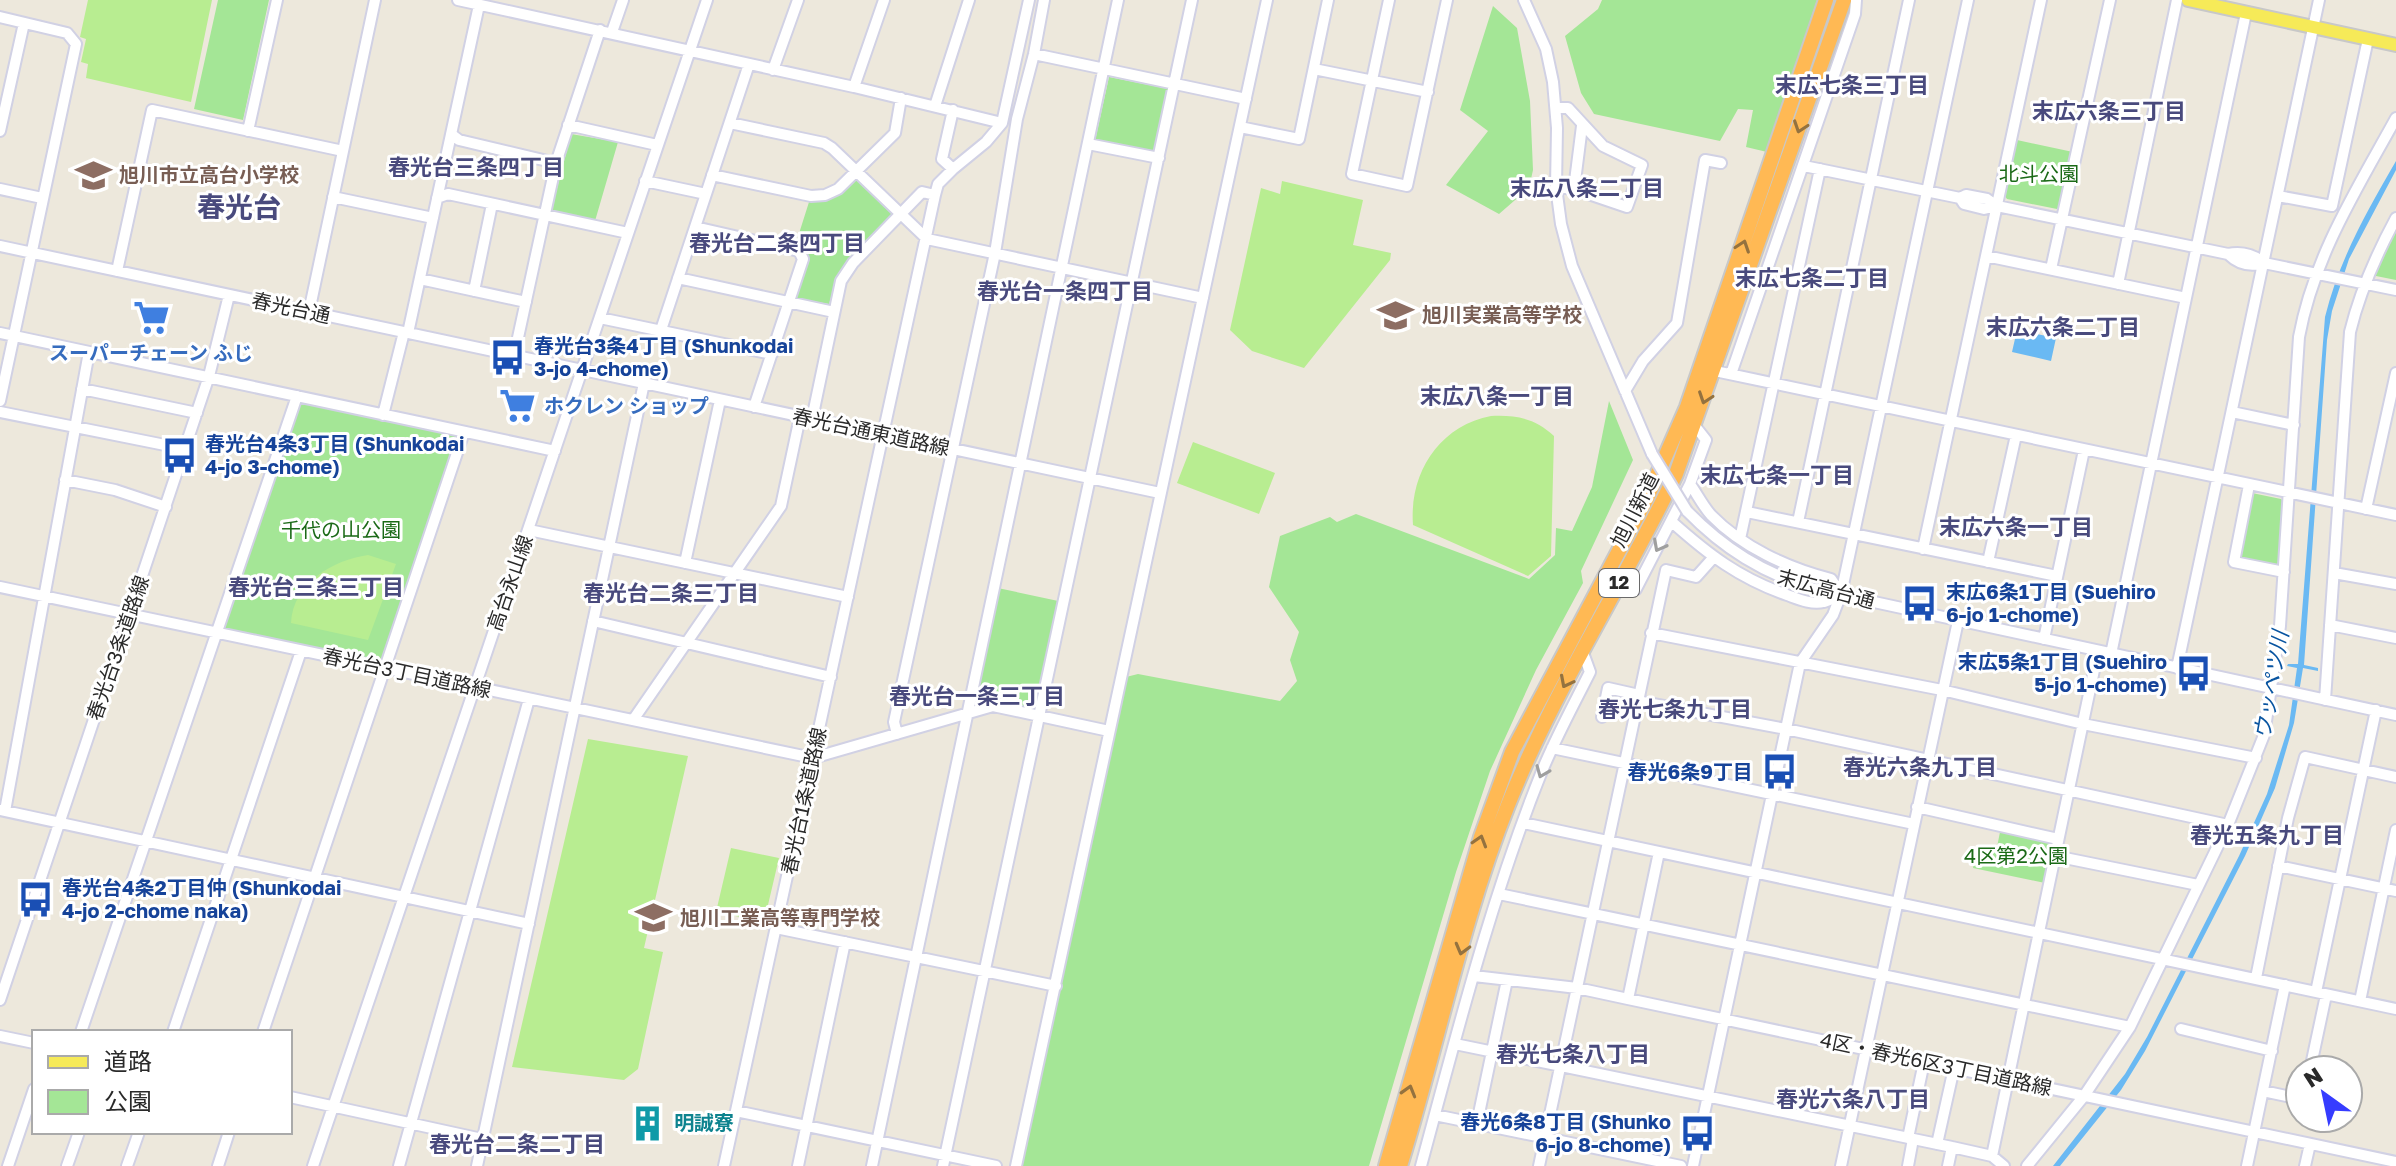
<svg xmlns="http://www.w3.org/2000/svg" width="2396" height="1166" font-family="'Golos Text','Noto Sans JP',sans-serif">
<style>
.green{fill:#a4e696}
.pitch{fill:#b8ed91}
.water{fill:#6ab9f3}
.lines{fill:none;stroke-linecap:round;stroke-linejoin:round}
.minor-casing{stroke:#d1d1e4;stroke-width:14}
.major-casing{stroke:#c8c8c8;stroke-width:16}
.highway-casing{stroke:#c8c8c8;stroke-width:18}
.minor{stroke:#fff;stroke-width:10}
.major{stroke:#f6ea58;stroke-width:12}
.highway{stroke:#ffb954;stroke-width:14}
.minor-bridge-casing{stroke:#d1d1e4;stroke-width:14;stroke-linecap:butt}
.minor-bridge{stroke:#fff;stroke-width:10}
.oneway{stroke:#94723f}
.oneway2{stroke:#9f9f9f}
.labels{text-anchor:middle;stroke-width:6;stroke-linejoin:round;paint-order:stroke}
.shield{fill:#fff;stroke:#6a6a6a;stroke-width:2}
.shield-label{font-size:18px;font-weight:bold;fill:#2a2a2a}
.park-label{font-size:20px;fill:#1b6a17;stroke:#fff}
.education-label{font-size:20px;font-weight:bold;fill:#785e54;stroke:#fff;text-anchor:start}
.street-label{font-size:20px;fill:#2a2a2a;stroke:#fff}
.transit-label{font-size:20px;font-weight:bold;fill:#164399;stroke:#fff;text-anchor:start}
.shop-label{font-size:20px;font-weight:bold;fill:#366cbe;stroke:#fff}
.culture-label{font-size:20px;font-weight:bold;fill:#0d838f;stroke:#fff;text-anchor:start}
.neighbourhood-label{font-size:22px;font-weight:bold;fill:#494a7d;stroke:#fff}
.water-label{font-size:22px;font-style:italic;fill:#0854a0;stroke:#fff}
.district-label{font-size:28px;font-weight:bold;fill:#494a7d;stroke:#fff}
</style>
<rect width="100%" height="100%" fill="#ede8dc"/>
<path class="green" d="M218,0H269L243,120L194,109Z
M1602,0H1817L1767,152L1746,147L1753,110L1738,109L1720,141L1594,114L1581,93L1565,36L1598,9Z
M1493,6L1517,28L1530,101L1533,170L1529,188L1499,214L1446,185L1488,131L1460,110Z
M1109,77L1169,89L1155,153L1095,141Z
M571,134L618,142L595,221L551,212Z
M2017,140L2073,152L2061,207L2057,209L2007,199L2004,195Z
M857,179L894,215L857,250L839,273L829,304L795,298L804,250L796,243L809,202C831,202 841,194 857,179Z
M2396,226V280L2371,275Z
M300,399L459,433L383,662L222,628Z
M1609,401L1633,460L1581,571L1583,583L1536,670L1490,771L1456,872L1369,1166H1010L1050,985L1126,677L1138,674L1280,701L1297,681L1290,660L1299,632L1269,587L1280,536L1330,517L1337,522L1356,514L1529,579L1555,555L1556,528L1572,531L1592,487Z
M2252,493L2281,499L2285,503L2280,565L2240,558L2238,555Z
M993,587L1063,602L1040,716L993,706L968,712Z
M2000,832L2050,841L2053,846L2045,883L1973,868L1977,849L1996,852Z"/>
<path class="pitch" d="M88,0H212L191,102L86,78L88,64L81,62L86,39L80,37Z
M1282,181L1363,200L1353,245L1391,253L1390,260L1304,368L1252,351L1230,330L1261,188L1280,194Z
M1491,416C1516,415 1535,418 1554,436L1551,556L1528,576L1413,525C1409,473 1439,426 1491,416Z
M1193,442L1275,473L1259,514L1177,483Z
M368,555L396,564L368,640L291,623C293,583 333,560 368,555Z
M588,739L688,756L644,948L663,952L638,1069L624,1080L512,1067Z
M731,848L779,858L764,922L716,912Z"/>
<path class="water" d="M2396,161V170L2349,259L2332,311L2327,340L2304,665L2318,668V671L2303,668L2294,723L2275,788L2245,856L2145,1051L2121,1090L2060,1166H2053L2125,1074L2147,1037L2239,856L2267,794L2289,725L2297,668L2287,666L2288,664H2298L2325,317C2339,260 2367,211 2396,161Z
M2017,330L2056,338L2051,361L2012,352Z"/>
<g class="lines">
<defs>
<path id="minor" d="M458,0L854,87L1002,123
M1389,0L1352,174L1407,186L1447,0
M1524,0L1546,49L1553,82L1557,128L1556,187L1561,224L1572,266L1652,454
M0,17L67,33L76,44L0,401
M612,32L623,0
M1034,54L1246,99
M1314,69L1428,92
M773,70L798,0
M854,87L884,0
M935,106L969,0
M730,123L824,143L832,148L927,239L1203,298
M568,125L657,145
M1240,127L1299,139L1328,0
M0,131L24,23
M248,131L277,0
M451,134L459,140L556,163
M1088,144L1159,158
M1804,166L1960,198L1964,204L1984,209L1997,206
M953,169L986,142L1002,123L1029,0
M712,175L811,196L825,195L838,189L895,133L901,98
M645,181L706,194
M1556,187L1574,189L1627,207L1642,165L1603,146L1568,108H1556
M0,189L42,198
M1574,189L1582,126
M2278,196L2332,206L2368,39
M333,197L433,218
M437,198L448,194L628,233
M1960,198L1966,195L1987,199L1997,206L2228,254C2242,251 2253,254 2264,263C2250,267 2239,265 2228,254
M695,227L799,251L803,259L754,407
M0,246L1160,493
M1986,256L2186,298
M2264,263L2396,290
M2051,269L2110,0
M117,271L152,110L343,151
M678,278L834,312
M420,279L526,302
M2118,284L2177,0
M474,291L492,204
M309,312L375,0
M600,318L772,354
M661,330L749,64
M0,333L555,451
M408,333L479,5
M514,356L556,163L600,30
M1715,371L2396,515
M1731,374L1855,14L1856,0
M82,389L197,413
M1625,391L1643,361L1677,323L1705,160L1721,163
M0,412L185,449
M2232,412L2294,425
M383,415L404,332
M812,419L841,281L853,263L922,192L935,195
M65,480L115,490L166,507
M1690,484C1697,494 1703,506 1711,515C1742,547 1788,568 1831,579L1841,594
M2249,485L2234,562L2284,572
M2366,509L2396,373
M1687,511C1724,549 1763,573 1814,589L2396,715
M1747,512L2057,576
M1672,522C1709,555 1739,578 1787,595C1798,599 1811,605 1824,602C1829,601 1836,596 1841,594
M1798,522L1909,0
M529,530L848,597
M1740,539L1820,169
M1923,549L2041,0
M1988,562L2016,435
M685,563L720,400
M2334,573L2396,584
M1618,585L1636,589L1690,484L1706,440L1695,426
M0,587L813,758L993,706L1109,731
M593,621L831,677
M2330,625L2396,638
M1651,633L1942,690L2083,724L2256,758
M2044,639L2084,450
M2111,654L2246,13
M2177,668L2319,0
M2325,700L2350,332C2360,291 2376,255 2396,218
M1637,701L1786,729L2228,825
M1602,717L1608,688L1639,695
M633,720L781,506L800,417
M897,734L894,722L995,253L1017,119L1034,54L1044,0
M1552,748L1914,824
M1917,807L2058,839
M0,810L529,924
M5,811L89,352
M1523,823L2396,1009
M2055,856L2198,885
M2278,866L2396,891
M1499,894L2130,1027
M776,928L1056,986
M1474,976L1577,988L1628,999L2396,1162
M2256,978L2288,818L2305,757L2396,777
M2316,992L2376,710
M1628,999L1659,852
M0,1000L209,376L229,295
M2360,1001L2396,830
M2181,1029L2272,1051
M81,1032L297,396
M173,1032L301,651
M263,1032L464,432
M0,1036L34,1043
M1455,1044L1952,1147L1992,1156L2004,1166
M2310,1070L2326,995
M2263,1091L2300,1099
M290,1097L482,1139
M736,1111L996,1166
M1435,1115L1681,1166
M1477,1123L1507,980
M1908,1138L1924,1062
M1937,1144L1954,1068
M1992,1156L2098,651
M8,1166L34,1089
M67,1166L79,1132
M127,1166L139,1132
M218,1166L229,1132
M313,1166L707,0
M399,1166L529,699
M477,1166L644,383
M724,1166L935,195L938,184L953,169L942,159L953,110
M798,1166L845,942
M872,1166L1118,0
M943,1166L1192,0
M1016,1166L1267,0
M1421,1166C1457,1033 1491,898 1542,771C1556,737 1574,704 1590,672L1582,650
M1539,1166L1666,570L1696,577L1713,558
M1693,1166L1800,663L1833,615L1841,594L1968,0
M1841,1166L1958,621
M1908,1166L1913,1139
M1948,1166L1952,1147
M2027,1166L2084,1096L2130,1027L2228,825L2264,735L2280,626L2299,337C2314,256 2357,189 2396,118
M2247,1166L2285,985
M2305,1166L2310,1144"/>
<path id="major" d="M2188,0L2396,45"/>
<path id="highway" d="M1386,1166L1481,837L1512,752L1647,498L1687,407L1826,0
M1400,1166C1437,1047 1462,920 1508,805C1554,689 1623,585 1676,474L1844,0"/>
</defs>
<use href="#minor" class="minor-casing"/>
<use href="#major" class="major-casing"/>
<use href="#highway" class="highway-casing"/>
<use href="#minor" class="minor"/>
<use href="#major" class="major"/>
<use href="#highway" class="highway"/>
<defs>
<path id="minor-bridge" d="M1652,454L1687,511"/>
</defs>
<use href="#minor-bridge" class="minor-bridge-casing"/>
<use href="#minor-bridge" class="minor-bridge"/>
</g>
<defs><path id="oneway-chevron" d="M-2-3.5L2.5 0L-2 3.5" fill="none" stroke-width="1.6" stroke-linecap="round" stroke-linejoin="round" transform="scale(2)"/></defs>
<g class="oneway">
<use href="#oneway-chevron" transform="translate(1800 127) rotate(109)"/>
<use href="#oneway-chevron" transform="translate(1743 246) rotate(-71)"/>
<use href="#oneway-chevron" transform="translate(1705 398) rotate(109)"/>
<use href="#oneway-chevron" transform="translate(1566 682) rotate(117)"/>
<use href="#oneway-chevron" transform="translate(1480 841) rotate(-73)"/>
<use href="#oneway-chevron" transform="translate(1462 949) rotate(105)"/>
<use href="#oneway-chevron" transform="translate(1409 1091) rotate(-74)"/>
</g>
<g class="oneway2">
<use href="#oneway-chevron" transform="translate(1659 546) rotate(118)"/>
<use href="#oneway-chevron" transform="translate(1542 772) rotate(112)"/>
</g>
<defs>
<symbol id="school-bare" viewBox="-9 -9 18 18"><path d="M0-5L7-2L0 1L-7-2ZM-4 1L0 2.5L4 1V4Q0 6-4 4Z" fill="#8d6e63" stroke="#fff" stroke-width="2.5" paint-order="stroke"/></symbol>
<symbol id="supermarket-bare" viewBox="-9 -9 18 18"><path d="M-6-5.5h2.5l.6 2H6L4.5 2H-2.5L-4.4-4H-6ZM-1.5 3.2a1.3 1.3 0 1 0 .1 0ZM3 3.2a1.3 1.3 0 1 0 .1 0Z" fill="#3f7fe0" stroke="#fff" stroke-width="2.5" paint-order="stroke"/></symbol>
<symbol id="bus-bare" viewBox="-9 -9 18 18"><path d="M-5-6H5V4H4V6H2V4H-2V6H-4V4H-5ZM-3.5-4V0h7V-4ZM-3.5 1.2v1.5H-2V1.2ZM2 1.2v1.5H3.5V1.2Z" fill="#1a4fb4" stroke="#fff" stroke-width="2.5" paint-order="stroke"/></symbol>
<symbol id="building-bare" viewBox="-9 -9 18 18"><path d="M-4-6H4V6H1V3H-1V6H-4ZM-2.5-4.3h1.7v1.8h-1.7ZM.8-4.3h1.7v1.8H.8ZM-2.5-1h1.7V.8h-1.7ZM.8-1h1.7V.8H.8Z" fill="#0f9aa8" stroke="#fff" stroke-width="2.5" paint-order="stroke"/></symbol>
</defs>
<g fill-rule="evenodd">
<use href="#school-bare" x="68" y="150" width="51" height="51"/>
<use href="#school-bare" x="1370" y="290" width="51" height="51"/>
<use href="#supermarket-bare" x="126" y="292" width="51" height="51"/>
<use href="#bus-bare" x="482" y="332" width="51" height="51"/>
<use href="#supermarket-bare" x="492" y="380" width="51" height="51"/>
<use href="#bus-bare" x="154" y="430" width="51" height="51"/>
<use href="#bus-bare" x="1894" y="578" width="51" height="51"/>
<use href="#bus-bare" x="2168" y="648" width="51" height="51"/>
<use href="#bus-bare" x="1754" y="746" width="51" height="51"/>
<use href="#bus-bare" x="10" y="874" width="51" height="51"/>
<use href="#school-bare" x="628" y="892" width="51" height="51"/>
<use href="#building-bare" x="622" y="1098" width="51" height="51"/>
<use href="#bus-bare" x="1672" y="1108" width="51" height="51"/>
</g>
<g class="labels">
<rect class="shield" x="1599" y="569" width="40" height="28" rx="6"/>
<g class="shield-label">
<text x="1619" y="589">12</text>
</g>
<g class="park-label">
<text x="2039" y="181">北斗公園</text>
<text x="341" y="537">千代の山公園</text>
<text x="2016" y="863">4区第2公園</text>
</g>
<g class="education-label">
<text x="119" y="182">旭川市立高台小学校</text>
<text x="1422" y="322">旭川実業高等学校</text>
<text x="680" y="925">旭川工業高等専門学校</text>
</g>
<g class="street-label">
<text transform="translate(291 308) rotate(12)" y="7">春光台通</text>
<text transform="translate(871 432) rotate(12)" y="7">春光台通東道路線</text>
<text transform="translate(1635 510) rotate(-63)" y="7">旭川新道</text>
<text transform="translate(510 583) rotate(-71)" y="7">高台永山線</text>
<text transform="translate(1826 589) rotate(15)" y="7">末広高台通</text>
<text transform="translate(118 648) rotate(-71)" y="7">春光台3条道路線</text>
<text transform="translate(407 673) rotate(12)" y="7">春光台3丁目道路線</text>
<text transform="translate(804 801) rotate(-78)" y="7">春光台1条道路線</text>
<text transform="translate(1936 1064) rotate(12)" y="7">4区・春光6区3丁目道路線</text>
</g>
<g class="transit-label">
<text x="534" y="353">春光台3条4丁目 (Shunkodai<tspan x="534" dy="23">3-jo 4-chome)</tspan></text>
<text x="205" y="451">春光台4条3丁目 (Shunkodai<tspan x="205" dy="23">4-jo 3-chome)</tspan></text>
<text x="1946" y="599">末広6条1丁目 (Suehiro<tspan x="1946" dy="23">6-jo 1-chome)</tspan></text>
<text x="2167" y="669" text-anchor="end">末広5条1丁目 (Suehiro<tspan x="2167" dy="23">5-jo 1-chome)</tspan></text>
<text x="1753" y="779" text-anchor="end">春光6条9丁目</text>
<text x="62" y="895">春光台4条2丁目仲 (Shunkodai<tspan x="62" dy="23">4-jo 2-chome naka)</tspan></text>
<text x="1671" y="1129" text-anchor="end">春光6条8丁目 (Shunko<tspan x="1671" dy="23">6-jo 8-chome)</tspan></text>
</g>
<g class="shop-label">
<text x="151" y="360">スーパーチェーン ふじ</text>
<text x="544" y="413" text-anchor="start">ホクレン ショップ</text>
</g>
<g class="culture-label">
<text x="674" y="1130">明誠寮</text>
</g>
<g class="neighbourhood-label">
<text x="1852" y="93">末広七条三丁目</text>
<text x="2109" y="119">末広六条三丁目</text>
<text x="476" y="175">春光台三条四丁目</text>
<text x="1587" y="196">末広八条二丁目</text>
<text x="777" y="251">春光台二条四丁目</text>
<text x="1812" y="286">末広七条二丁目</text>
<text x="1065" y="299">春光台一条四丁目</text>
<text x="2063" y="335">末広六条二丁目</text>
<text x="1497" y="404">末広八条一丁目</text>
<text x="1777" y="483">末広七条一丁目</text>
<text x="2016" y="535">末広六条一丁目</text>
<text x="316" y="595">春光台三条三丁目</text>
<text x="671" y="601">春光台二条三丁目</text>
<text x="977" y="704">春光台一条三丁目</text>
<text x="1675" y="717">春光七条九丁目</text>
<text x="1920" y="775">春光六条九丁目</text>
<text x="2267" y="843">春光五条九丁目</text>
<text x="1573" y="1062">春光七条八丁目</text>
<text x="1853" y="1107">春光六条八丁目</text>
<text x="517" y="1152">春光台二条二丁目</text>
</g>
<g class="water-label">
<text transform="translate(2271 685) rotate(-80)" y="8">ウッペツ川</text>
</g>
<g class="district-label">
<text x="239" y="217">春光台</text>
</g>
</g>
<rect x="32" y="1030" width="260" height="104" fill="#ffffff" stroke="#aaaaaa" stroke-width="2"/>
<rect x="48" y="1056" width="40" height="12" fill="#f6ea58" stroke="#aaaaaa" stroke-width="2"/>
<text x="104" y="1070" font-size="24" fill="#2a2a2a">道路</text>
<rect x="48" y="1090" width="40" height="24" fill="#a4e696" stroke="#aaaaaa" stroke-width="2"/>
<text x="104" y="1110" font-size="24" fill="#2a2a2a">公園</text>
<g transform="translate(2324 1094) rotate(327)"><circle r="38" fill="#ffffff" stroke="#aaaaaa" stroke-width="2"/>
<path d="M0-6L14 30L0 20L-14 30Z" fill="#363cff"/>
<text y="-12" font-size="22" font-weight="bold" text-anchor="middle" fill="#2a2a2a">N</text>
</g>
</svg>
